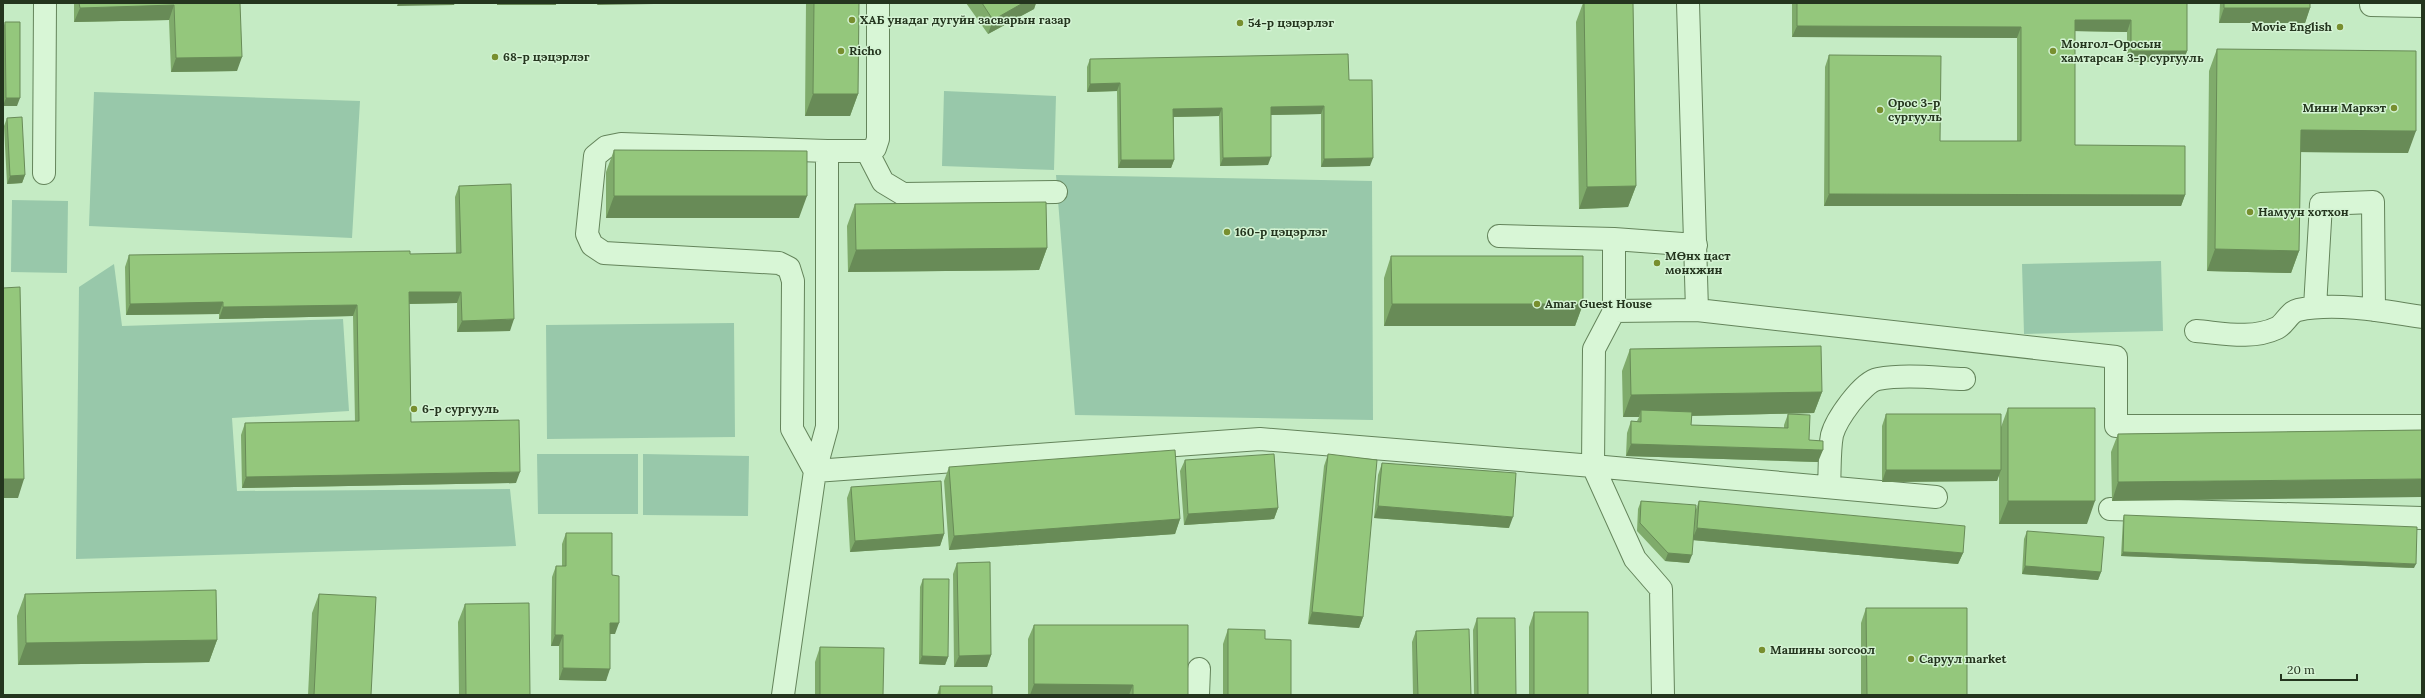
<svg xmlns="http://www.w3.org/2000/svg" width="2425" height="698" font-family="Lora,serif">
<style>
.green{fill:#98c8aa}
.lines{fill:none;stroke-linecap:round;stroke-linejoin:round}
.minor-casing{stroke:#64845b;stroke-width:24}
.minor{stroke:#d8f6d6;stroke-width:22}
.wall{fill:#7fab6b}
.shaded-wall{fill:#688b57}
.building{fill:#94c77c;stroke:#688b57}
.poi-dot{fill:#788f2f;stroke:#d4f3d3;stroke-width:1.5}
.labels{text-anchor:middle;stroke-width:3;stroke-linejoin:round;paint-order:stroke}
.poi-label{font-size:12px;font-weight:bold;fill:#24351e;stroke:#d4f3d3;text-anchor:start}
</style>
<rect width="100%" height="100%" fill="#c5ebc4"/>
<path class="green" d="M944,91L1056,96L1054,170L942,166Z
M94,92L360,101L352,238L89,226Z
M1056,175L1372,181L1373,420L1075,415Z
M12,200L68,201L67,273L11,272Z
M2161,261L2163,331L2024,334L2022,264Z
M114,264L122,326L343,319L349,411L232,418L237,491L510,489L516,546L76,559L79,287Z
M734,323L735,437L547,439L546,325Z
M537,454H638V514H538Z
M643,454L749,456L748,516L643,515Z"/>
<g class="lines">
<defs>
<path id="minor" d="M1688,3L1697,310L2116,357V426H2422
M2371,5L2422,6
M867,151L883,182L903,194L1056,192
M44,173L45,3
M1499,236L1614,239L1696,245
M2315,307L2321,204L2373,202L2374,310
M1614,311V239
M2196,331C2222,333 2252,340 2277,328C2285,324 2289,312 2298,310C2335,302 2384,311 2422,317
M815,471L1260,439L1593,466L1594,349L1614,311L1697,310
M815,471L792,429L793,281L789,268L779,263L604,253L592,245L587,234L595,156L606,147L621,144L827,151H867L875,148L878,139V3
M1829,487C1830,471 1829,451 1832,435C1836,420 1862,382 1878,379C1905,374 1936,378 1964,379
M2110,509L2422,518
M783,695L815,471L827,427V151
M1198,695L1199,669
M1663,695L1661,589L1635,559L1593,466L1936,497"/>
</defs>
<use href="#minor" class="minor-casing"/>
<use href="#minor" class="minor"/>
</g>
<path class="wall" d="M74,3H240L237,71L171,72L169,20L74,22Z
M806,3H859L858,94L850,116H805Z
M966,3H1036L1034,9L988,34Z
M1583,3H1633L1636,186L1628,207L1579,209L1576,22Z
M1792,3H2187V51L2183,62H2127V32L2075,31V145L2185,195L2181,206H1824L1825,67L1829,55L1940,141H2017V38L1792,37Z
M2220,3H2310V8L2305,23H2219Z
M5,22L17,106H3V29Z
M2217,49L2408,153L2300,152L2299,251L2291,273L2207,271L2209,71Z
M1090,59L1349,80L1370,166L1321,167V114L1271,115L1268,165L1220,166L1219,116L1174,117V160L1171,168H1118L1117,91L1087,92V67Z
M7,118L25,175L22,183L7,184L4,126Z
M614,150L799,218H606V172Z
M459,186L510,331L457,332V303L409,304L411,422L516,483L242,488L241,435L245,423L355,422L353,316L219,319V314L126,315L125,267L129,255L456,254L455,197Z
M855,204L1047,248L1039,270L848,272L847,226Z
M1391,256L1583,304L1575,326H1384V278Z
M1630,349L1822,392L1814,413L1692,416L1691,425L1784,428V425L1788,414L1809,440L1818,462L1626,456L1627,433L1631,421H1637L1639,417H1623L1622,371Z
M2008,408L2087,524H1999V474L1997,481L1882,482V426L1886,414L2001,427Z
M2422,430L2112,501L2111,452L2118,434Z
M1328,454L1363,617L1359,628L1308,624L1324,466Z
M1185,460L1278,508L1274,519L1184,525L1180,471Z
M1382,463L1509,528L1374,518L1378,475Z
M949,467L1180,519L1175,534L949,550L944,481Z
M851,487L944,534L940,546L850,552L847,498Z
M1641,501L1695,512L1699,501L1963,553L1958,564L1693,540L1689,563L1665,561L1637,531L1638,509Z
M2124,515L2414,568L2121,556L2123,519Z
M2027,531L2101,572L2098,580L2022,574L2024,539Z
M566,533L612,575L615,634H610L606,681L559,680V646H551L552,577L556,566H562V544Z
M957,563L991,655L987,667H954L953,574Z
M923,579L948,657L945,665L919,664L920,587Z
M25,594L217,640L209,662L18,665L17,616Z
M319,594L371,695H308L312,613Z
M465,604L530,695H459L458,622Z
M1866,608L1967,695H1861V623Z
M1534,612L1588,695H1529V627Z
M1477,618L1516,695H1474L1473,630Z
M1034,625L1188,695H1028V639Z
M1228,629L1265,639L1291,695H1223V644Z
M1416,631L1471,695H1413L1412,642Z
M820,647L883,695H815V662Z
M940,686L992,695H937Z"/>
<path class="shaded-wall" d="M398,3H455L454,5L397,6Z
M497,3H556V5H497Z
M598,3H654V4L597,5Z
M1023,3H1036L1034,9L988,34L993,20Z
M174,5L169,20L74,22L80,8Z
M2224,8H2310L2305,23H2219Z
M2075,20H2131L2127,32L2071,31Z
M1797,26L2021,27L2017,38L1792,37Z
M2131,51H2187L2183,62H2127Z
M242,57L237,71L171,72L176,58Z
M1120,83L1117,91L1087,92L1090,84Z
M813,94H858L850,116H805Z
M6,98H20L17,106H3Z
M1324,106L1321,114L1268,115L1271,107Z
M1222,108L1219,116L1171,117L1173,109Z
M2301,130L2416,131L2408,153L2293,152Z
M1271,157L1268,165L1220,166L1223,158Z
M1373,158L1370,166L1321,167L1324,159Z
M1121,160H1174L1171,168H1118Z
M25,175L22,183L7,184L10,176Z
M1636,186L1628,207L1579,209L1587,187Z
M1829,194L2185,195L2181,206H1824Z
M614,196H807L799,218H606Z
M1047,248L1039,270L848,272L856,250Z
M2215,249L2299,251L2291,273L2207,271Z
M409,292H461L457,303L404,304Z
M223,302L219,314L126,315L130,304Z
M1392,304H1583L1575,326H1384Z
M357,305L353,316L219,319L223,307Z
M514,319L510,331L457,332L462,321Z
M1822,392L1814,413L1641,417V410L1639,417H1623L1631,395Z
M1631,444L1823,450L1818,462L1626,456Z
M1886,470H2001L1997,481L1882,482Z
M520,472L516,483L242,488L246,477Z
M3,479H24L18,498H3Z
M2422,479V497L2112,501L2118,482Z
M2008,501H2095L2087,524H1999Z
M1378,506L1513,517L1509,528L1374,518Z
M1278,508L1274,519L1184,525L1188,514Z
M1180,519L1175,534L949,550L954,536Z
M1697,528L1963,553L1958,564L1692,540Z
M944,534L940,546L850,552L855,541Z
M2123,552L2416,564L2414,568L2121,556Z
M1668,553L1692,555L1689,563L1665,561Z
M2025,566L2101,572L2098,580L2022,574Z
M1312,612L1363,617L1359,628L1308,624Z
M610,623H619L615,634H606Z
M555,635H563L559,646H551Z
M217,640L209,662L18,665L26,643Z
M991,655L987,667H954L959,656Z
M922,656L948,657L945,665L919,664Z
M563,668L610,669L606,681L559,680Z
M1034,684L1133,685L1129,695H1030Z"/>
<path class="building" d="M79,3H240L242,57L176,58L174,5L80,8Z
M814,3H859L858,94H813Z
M982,3H1023L993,20Z
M1584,3H1633L1636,186L1587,187Z
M1797,3H2187V51H2131V20H2075V145L2185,146V195L1829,194V55L1941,56L1940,141H2021V27L1797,26Z
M2224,3H2310V8H2224Z
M5,22H20V98H6Z
M2217,49L2416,51V131L2301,130L2299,251L2215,249Z
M1348,54L1349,80H1372L1373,158L1324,159V106L1271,107V157L1223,158L1222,108L1173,109L1174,160H1121L1120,83L1090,84V59Z
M22,117L25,175L10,176L7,118Z
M614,150L807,151V196H614Z
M511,184L514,319L462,321L461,292H409L411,422L519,420L520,472L246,477L245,423L359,421L357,305L223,307V302L130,304L129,255L410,251V254L461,253L459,186Z
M1046,202L1047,248L856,250L855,204Z
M1391,256H1583V304H1392Z
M20,287L24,479H3V288Z
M1821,346L1822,392L1631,395L1630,349Z
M2008,408H2095V501H2008Z
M1641,410L1692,412L1691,425L1788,428V414L1810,415L1809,440L1823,441V450L1631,444V421L1641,422Z
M1886,414H2001V470H1886Z
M2422,430V479L2118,482V434Z
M1175,450L1180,519L954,536L949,467Z
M1274,454L1278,508L1188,514L1185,460Z
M1328,454L1377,460L1363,617L1312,612Z
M1382,463L1516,473L1513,517L1378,506Z
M941,481L944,534L855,541L851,487Z
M1641,501L1696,505L1692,555L1668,553L1640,523Z
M1699,501L1965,526L1963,553L1697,528Z
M2124,515L2417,527L2416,564L2123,552Z
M2027,531L2104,537L2101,572L2025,566Z
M566,533H612V575L619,576V623H610V669L563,668V635H555L556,566H566Z
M990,562L991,655L959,656L957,563Z
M923,579H949L948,657L922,656Z
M216,590L217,640L26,643L25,594Z
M319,594L376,597L371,695H314Z
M529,603L530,695H466L465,604Z
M1866,608H1967V695H1867Z
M1534,612H1588V695H1534Z
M1477,618H1515L1516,695H1478Z
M1034,625H1188V695H1133V685L1034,684Z
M1228,629L1265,630V639L1291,640V695H1228Z
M1469,629L1471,695H1418L1416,631Z
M820,647L884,648L883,695H820Z
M940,686H992V695H940Z"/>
<g class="poi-dot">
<circle cx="852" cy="20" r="4"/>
<circle cx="1240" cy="23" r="4"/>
<circle cx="2340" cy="27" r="4"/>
<circle cx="841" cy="51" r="4"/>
<circle cx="2053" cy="51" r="4"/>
<circle cx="495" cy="57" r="4"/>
<circle cx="2394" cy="108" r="4"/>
<circle cx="1880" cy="110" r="4"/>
<circle cx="2250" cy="212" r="4"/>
<circle cx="1227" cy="232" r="4"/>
<circle cx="1657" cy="263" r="4"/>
<circle cx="1537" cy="304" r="4"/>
<circle cx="414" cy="409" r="4"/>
<circle cx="1762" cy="650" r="4"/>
<circle cx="1911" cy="659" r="4"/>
</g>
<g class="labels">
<g class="poi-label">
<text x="860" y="24">ХАБ унадаг дугуйн засварын газар</text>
<text x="1248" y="27">54-р цэцэрлэг</text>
<text x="2332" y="31" text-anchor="end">Movie English</text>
<text x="2061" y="48">Монгол-Оросын<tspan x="2061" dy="14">хамтарсан 3-р сургууль</tspan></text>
<text x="849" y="55">Richo</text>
<text x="503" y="61">68-р цэцэрлэг</text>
<text x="1888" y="107">Орос 3-р<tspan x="1888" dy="14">сургууль</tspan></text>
<text x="2386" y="112" text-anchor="end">Мини Маркэт</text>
<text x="2258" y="216">Намуун хотхон</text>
<text x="1235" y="236">160-р цэцэрлэг</text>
<text x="1665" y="260">МӨнх цаст<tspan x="1665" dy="14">мөнхжин</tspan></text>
<text x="1545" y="308">Amar Guest House</text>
<text x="422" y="413">6-р сургууль</text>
<text x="1770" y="654">Машины зогсоол</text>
<text x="1919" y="663">Саруул market</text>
</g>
</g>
<rect width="2425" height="698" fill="none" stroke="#24351e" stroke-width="8"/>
<path d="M2281 674v6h76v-6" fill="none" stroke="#24351e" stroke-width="2"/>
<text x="2287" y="674" font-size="12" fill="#24351e" stroke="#d4f3d3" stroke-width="3" paint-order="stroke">20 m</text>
</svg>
